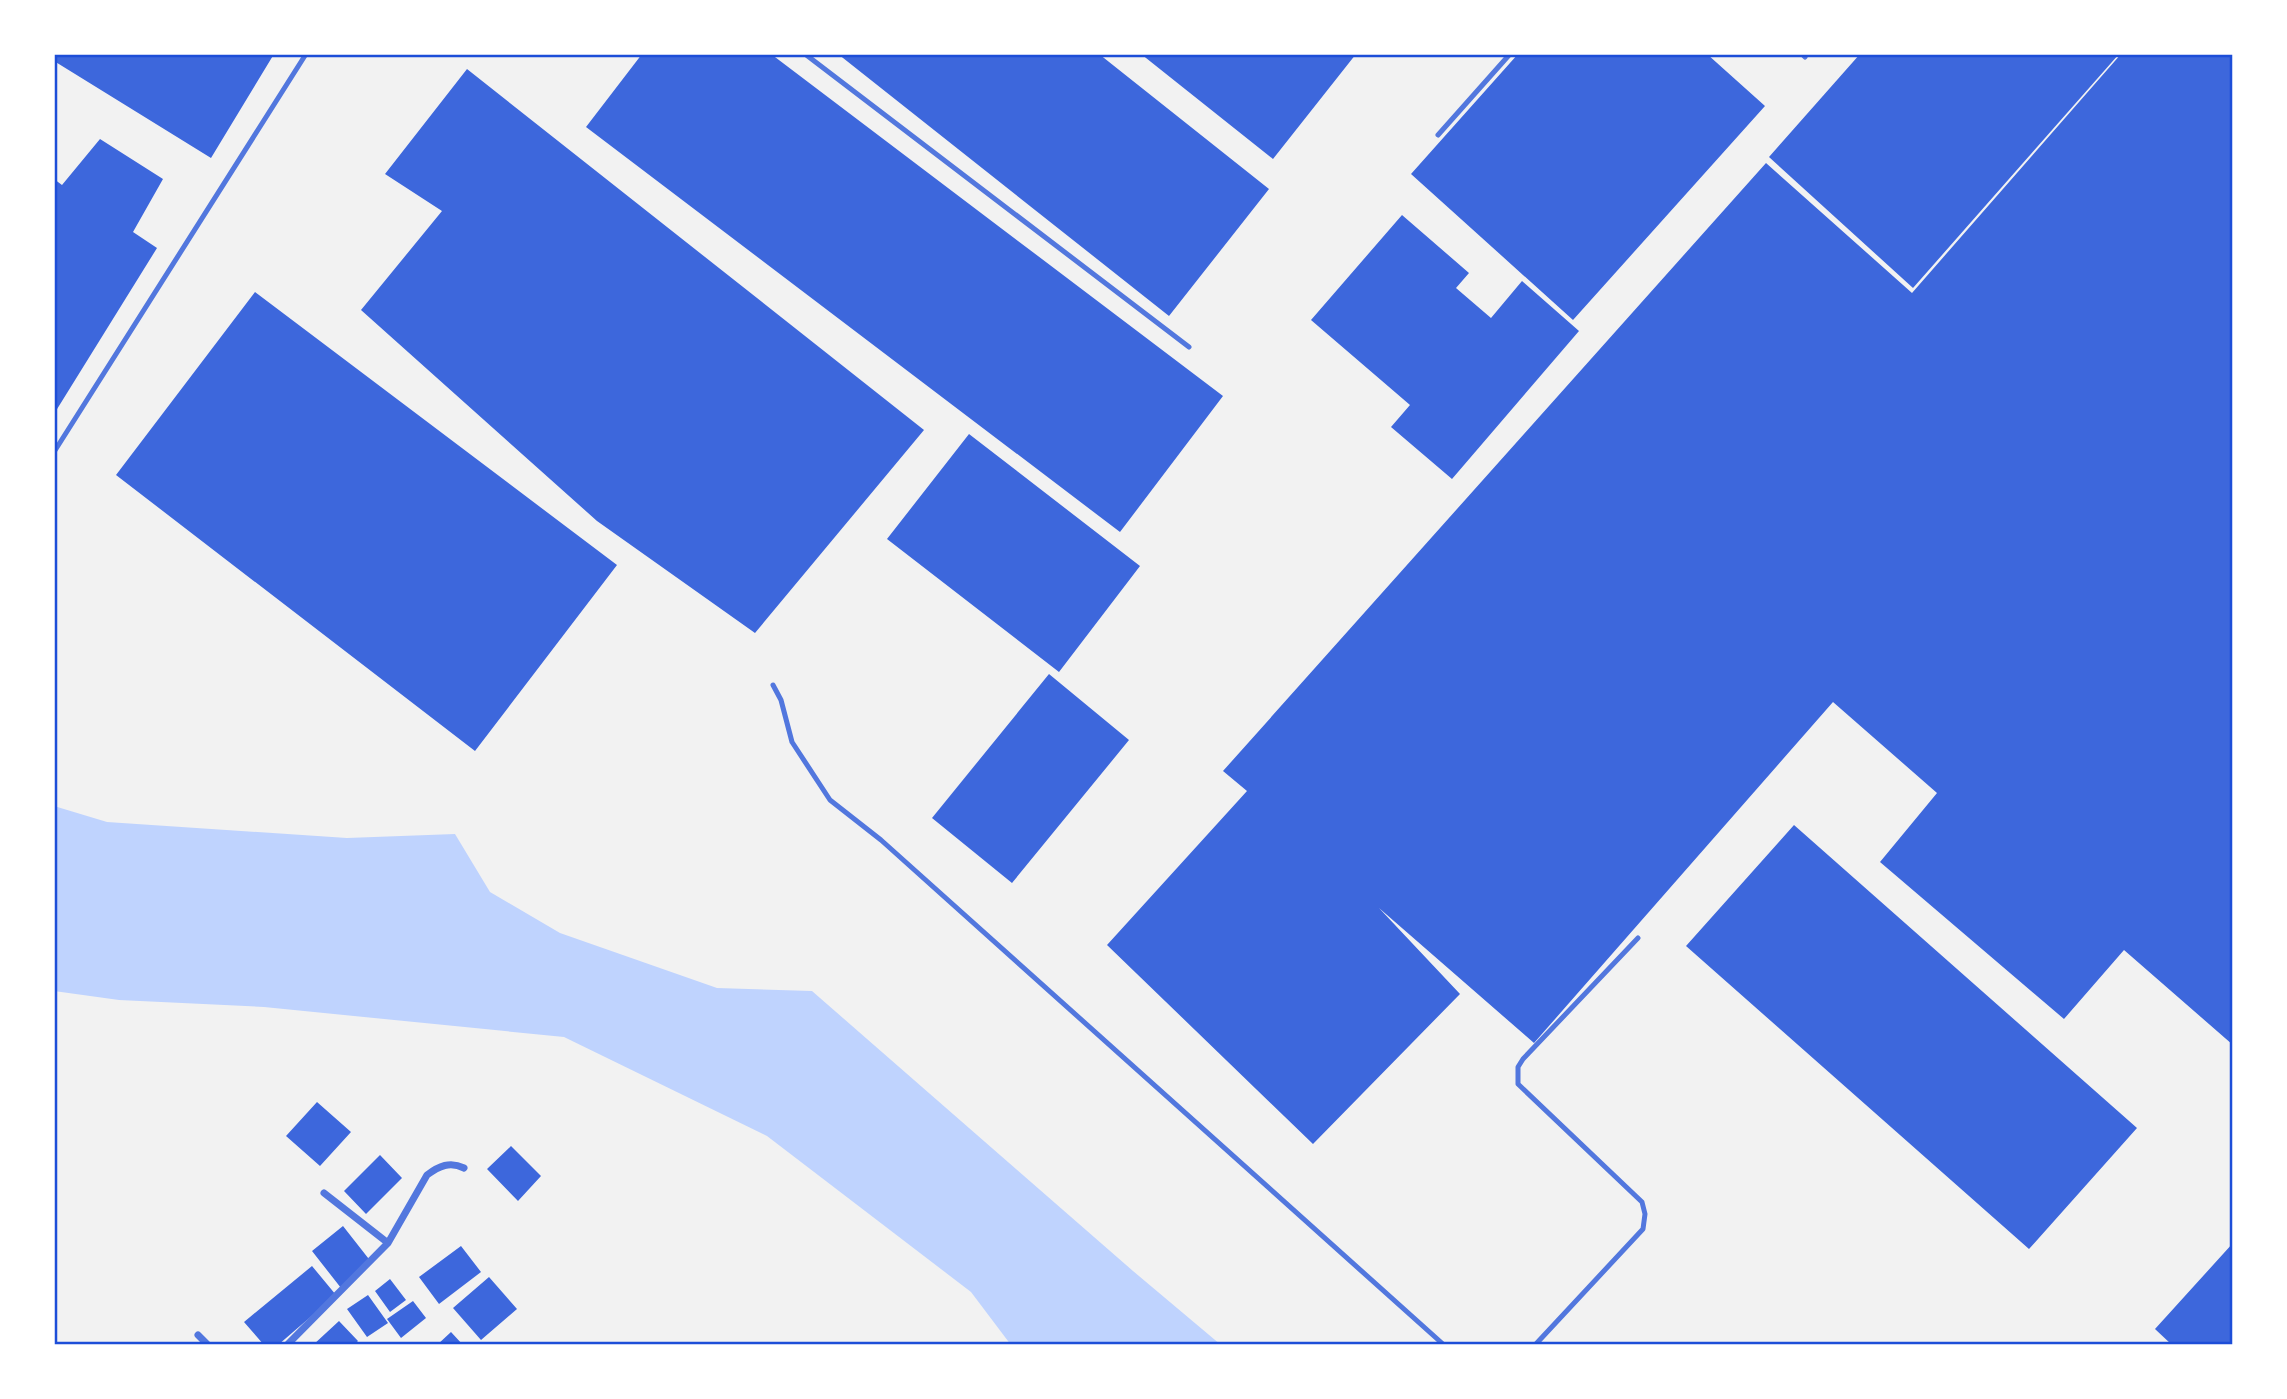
<svg xmlns="http://www.w3.org/2000/svg" width="2287" height="1399" font-family="Roboto,sans-serif">
<style>
.water{fill:#bfd3fe}
.building{fill:#3d67dc}
.lines{fill:none;stroke-linecap:round;stroke-linejoin:round}
.service{stroke:#5277de;stroke-width:5}
.minor{stroke:#5277de;stroke-width:7}
.neatline{fill:none;stroke:#1d4ed8;stroke-width:2.5}
</style>
<rect width="100%" height="100%" fill="#f2f2f2"/>
<path class="water" d="M54,806L107,822L347,838L455,834L490,892L560,933L717,988L812,991L1133,1271L1221,1345H1011L971,1292L767,1136L564,1037L264,1007L119,1000L54,991Z"/>
<path class="building" d="M54,54H274L211,158L54,61Z
M642,54H771L1223,396L1120,532L586,127Z
M838,54H1099L1269,189L1169,316Z
M1141,54H1356L1273,159Z
M1518,54H1707L1765,106L1573,320L1411,174Z
M1860,54H2119L1913,288L1769,157Z
M2121,54H2233V1045L2124,950L2064,1019L1880,862L1937,793L1833,702L1534,1043L1379,908L1460,994L1313,1144L1107,945L1247,791L1223,771L1766,163L1912,293Z
M467,69L924,430L755,633L597,521L361,310L442,211L385,174Z
M100,139L163,179L133,232L157,248L54,414V179L62,185Z
M1402,215L1469,273L1456,288L1491,318L1522,281L1579,331L1452,479L1391,427L1410,405L1311,320Z
M255,292L617,565L475,751L116,475Z
M969,434L1140,566L1059,672L887,539Z
M1049,674L1129,740L1012,883L932,818Z
M1794,825L2137,1128L2029,1249L1686,946Z
M317,1102L351,1132L320,1166L286,1136Z
M511,1146L541,1176L518,1201L487,1169Z
M380,1155L402,1178L366,1214L344,1191Z
M343,1226L372,1263L341,1288L312,1251Z
M2233,1243V1345H2172L2155,1329Z
M461,1246L481,1272L439,1304L419,1277Z
M312,1266L336,1295L278,1345H264L244,1322Z
M489,1277L517,1309L481,1340L453,1308Z
M390,1279L406,1300L390,1312L375,1291Z
M368,1295L388,1323L367,1337L347,1309Z
M413,1301L426,1318L401,1338L387,1319Z
M339,1321L358,1341L354,1345H313Z
M451,1332L463,1345H437Z"/>
<g class="lines">
<path class="service" d="M805,54L1189,347
M1802,54L1805,57
M1438,135L1510,54
M54,452L306,54
M773,685L781,700L792,742L830,800L881,840L1444,1345
M1535,1345L1643,1229L1645,1214L1642,1202L1518,1084V1067L1523,1059L1638,938"/>
<path class="minor" d="M324,1193L388,1243
M198,1335L208,1345
M287,1345L388,1243L427,1175C439,1166 450,1161 464,1168"/>
</g>
<rect width="2287" height="1399" fill="none" stroke="#ffffff" stroke-width="112"/>
<rect x="56" y="56" width="2175" height="1287" class="neatline"/>
</svg>
